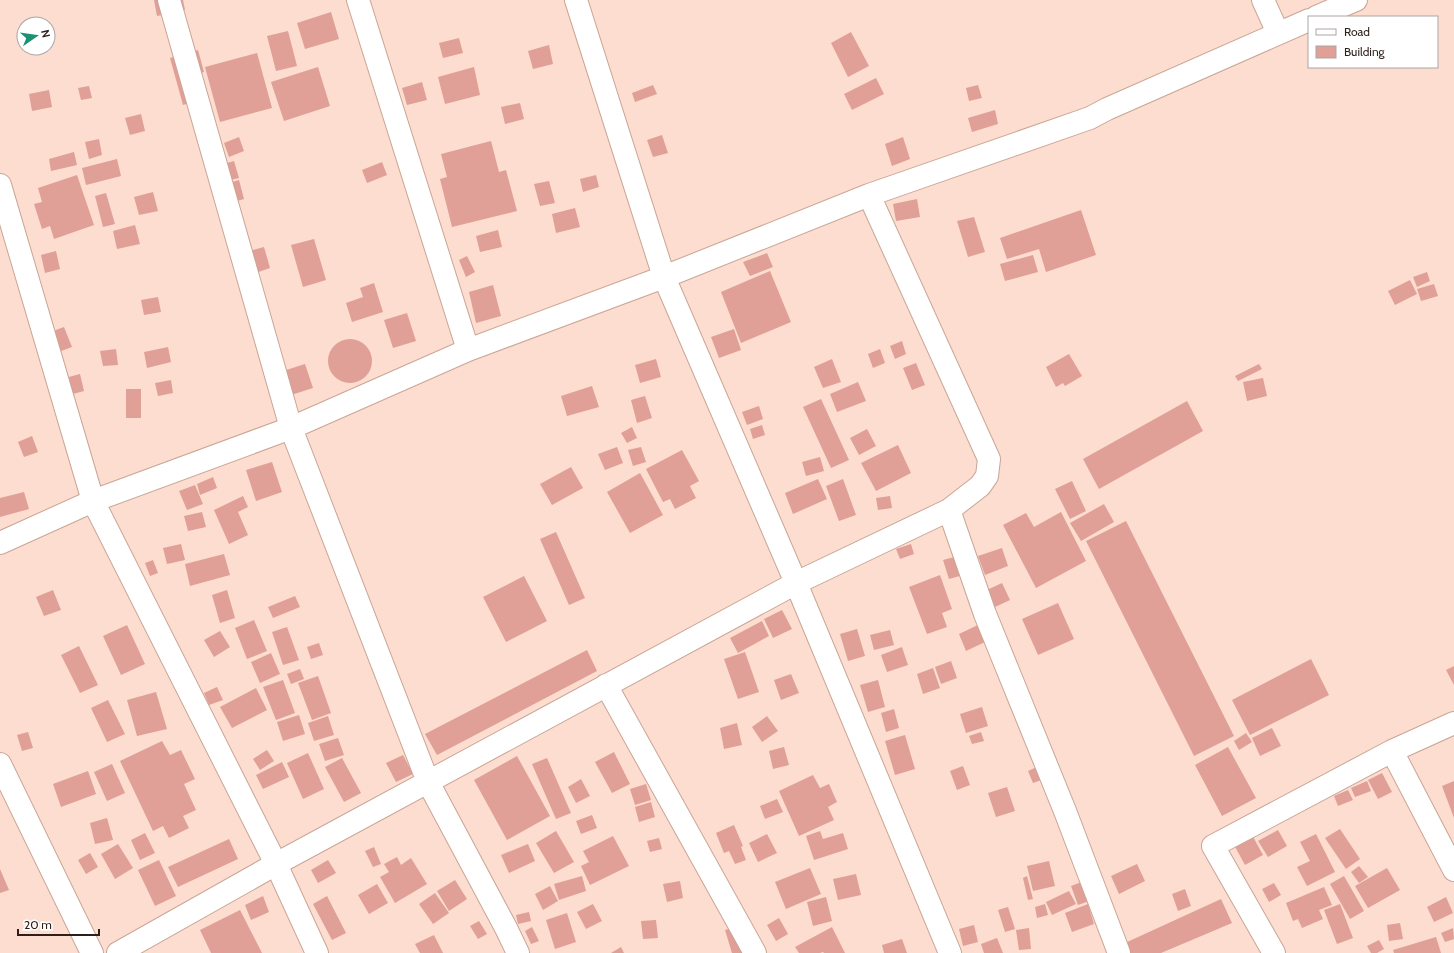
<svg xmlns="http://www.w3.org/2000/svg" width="1454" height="953" font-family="Cabin,sans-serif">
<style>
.building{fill:#e09f97}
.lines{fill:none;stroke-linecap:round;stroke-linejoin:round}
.street-casing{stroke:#caa595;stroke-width:24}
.street{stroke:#fff;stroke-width:22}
</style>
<rect width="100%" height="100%" fill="#fcddcf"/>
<path class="building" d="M154,0H183L185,10L157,16Z
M331,12L339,39L305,49L297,23Z
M288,31L297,66L276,71L267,36Z
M851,32L869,66L848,77L831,43Z
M459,38L463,53L443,58L439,43Z
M549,45L553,64L533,69L528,51Z
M198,50L204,72L197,74L203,99L183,105L170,58Z
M257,53L272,108L220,122L205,67Z
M318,67L330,106L284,121L271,82Z
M474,67L480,95L445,104L438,77Z
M876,78L884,94L852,110L844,94Z
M422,82L427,100L407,105L402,88Z
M653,85L657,94L635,102L632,93Z
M978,85L982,98L969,101L966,88Z
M89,86L92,98L81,100L78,88Z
M49,90L52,107L32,111L29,94Z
M520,103L524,119L505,124L501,107Z
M995,110L998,124L972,132L968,118Z
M141,114L145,131L130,135L125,118Z
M662,135L668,153L653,157L647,140Z
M239,137L244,151L229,157L224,143Z
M903,137L910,159L892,166L885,144Z
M99,139L102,155L89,159L85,142Z
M491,141L499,172L506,170L517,211L452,227L440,179L447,177L441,154Z
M74,152L77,165L51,171L49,159Z
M117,159L121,176L86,185L82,168Z
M234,161L239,178L221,182L217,166Z
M382,162L387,175L367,183L362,170Z
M77,175L94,225L54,239L50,226L42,229L34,204L42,202L38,188Z
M596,175L599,187L583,192L580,179Z
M239,180L244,199L227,204L222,185Z
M549,181L555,203L540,206L534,184Z
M153,192L158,211L139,215L134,197Z
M106,193L115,224L103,227L95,196Z
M917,199L920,217L896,221L893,204Z
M575,208L580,227L556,233L552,214Z
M1081,210L1096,255L1046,272L1039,249L1007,259L1000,238Z
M974,217L985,252L968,257L957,221Z
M135,225L140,244L117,249L113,231Z
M498,230L502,247L480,252L476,236Z
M314,239L326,280L303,287L291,245Z
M264,247L270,268L250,275L243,253Z
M56,251L60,269L45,273L41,255Z
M767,253L773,267L750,276L743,262Z
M1033,255L1038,272L1005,281L1000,264Z
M467,256L475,272L466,277L459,260Z
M770,271L791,322L741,343L721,292Z
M1427,272L1430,281L1417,287L1413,277Z
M1410,280L1417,294L1395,305L1388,291Z
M374,283L383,312L352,322L346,303L363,297L360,288Z
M1434,284L1438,296L1421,301L1417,289Z
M493,285L501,316L476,323L469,292Z
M158,297L161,312L144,315L141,300Z
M407,313L416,341L393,348L384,320Z
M64,327L72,347L53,354L45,334Z
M734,329L741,350L719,358L711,337Z
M328 361a22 22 0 1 1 44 0a22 22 0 1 1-44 0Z
M902,341L906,354L895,359L890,346Z
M168,347L171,362L147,368L144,352Z
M116,349L118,365L103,366L100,351Z
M880,349L885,363L873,368L868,354Z
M1069,354L1082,376L1065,386L1063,383L1056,387L1046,367Z
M656,359L661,377L640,383L635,365Z
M832,359L841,382L823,388L814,367Z
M916,363L925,385L912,390L903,368Z
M305,364L313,388L288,396L280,372Z
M1259,364L1262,369L1238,381L1235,376Z
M80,374L84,391L69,395L65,378Z
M1263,378L1267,396L1247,401L1243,382Z
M171,380L173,393L158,396L155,383Z
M858,382L866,401L837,412L830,394Z
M592,386L599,407L567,416L561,396Z
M126,389H141V418H126Z
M645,396L652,418L637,423L631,400Z
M821,399L849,460L831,468L803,407Z
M1187,401L1203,431L1099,489L1083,459Z
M759,406L763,419L747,425L742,412Z
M762,425L765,435L753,439L750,429Z
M632,427L637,438L627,443L621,433Z
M867,429L876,446L859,455L850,438Z
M32,436L38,452L24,457L18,442Z
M898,445L911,473L876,491L861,463Z
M617,447L623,463L605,470L598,454Z
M641,447L646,462L633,466L628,450Z
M682,450L699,481L690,486L696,498L675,509L670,499L663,502L646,469Z
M820,457L824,471L806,476L802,462Z
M272,462L282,492L256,501L246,470Z
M571,467L583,488L552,505L540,484Z
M640,473L663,515L630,533L607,492Z
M213,477L217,488L200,495L197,484Z
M818,479L827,499L793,514L785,493Z
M843,479L856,515L839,521L826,486Z
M1072,481L1086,511L1070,519L1055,489Z
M195,485L203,504L187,510L179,491Z
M24,492L29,509L0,517V498Z
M243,496L248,507L238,512L248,535L229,544L214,510Z
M890,496L892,508L878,510L876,498Z
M1104,504L1114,522L1081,541L1070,523Z
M202,512L206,527L188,531L184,516Z
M1061,512L1086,561L1036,588L1003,525L1026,513L1034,527Z
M1126,521L1234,736L1194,756L1086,541Z
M556,532L585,598L569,605L540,539Z
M181,544L185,560L167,564L163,548Z
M911,544L914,554L900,559L896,549Z
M1002,548L1008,566L985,575L978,556Z
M224,554L230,575L190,586L185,564Z
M958,556L963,575L949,579L943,560Z
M153,560L158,573L150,576L145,563Z
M940,575L952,609L942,613L947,627L927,634L909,587Z
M524,576L547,621L506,642L483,597Z
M1002,583L1010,600L995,607L987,590Z
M53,590L61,610L44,616L36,597Z
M227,590L235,618L220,623L212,595Z
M295,596L300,607L273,618L268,607Z
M1058,603L1074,639L1038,655L1022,619Z
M782,610L792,629L773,638L764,619Z
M254,620L267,651L247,659L235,628Z
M762,621L769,636L738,653L730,638Z
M127,625L145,664L121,675L103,636Z
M978,625L985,642L966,651L959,634Z
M287,627L299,660L283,665L272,632Z
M857,629L865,656L848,661L840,634Z
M890,630L894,645L874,650L870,635Z
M220,631L230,647L214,657L204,640Z
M319,643L323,655L311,659L307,647Z
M79,646L98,685L80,693L61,655Z
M902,647L908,665L887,672L881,655Z
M587,650L597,671L437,755L425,734Z
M745,652L759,692L738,699L724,659Z
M271,653L280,674L260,683L251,662Z
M1311,659L1329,695L1250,735L1232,700Z
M951,661L957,678L941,684L935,667Z
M1454,666V685L1446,670Z
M933,668L940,688L923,694L917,674Z
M300,669L304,679L291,684L287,674Z
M791,674L799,693L781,700L774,680Z
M318,676L331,713L312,720L298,683Z
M283,680L295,713L276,720L263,687Z
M878,680L885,707L868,712L860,685Z
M217,687L223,700L209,705L204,693Z
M256,688L267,710L232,728L220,707Z
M156,692L167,729L137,736L127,700Z
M108,700L125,734L107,742L91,708Z
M982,707L988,726L966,733L960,714Z
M894,709L899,728L886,732L881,713Z
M299,715L305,734L283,741L277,722Z
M328,716L334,735L314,741L308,723Z
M767,716L778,731L762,742L752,727Z
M737,723L742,745L724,749L720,728Z
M1272,728L1281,746L1260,756L1252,738Z
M28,732L33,748L22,751L17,735Z
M981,732L984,741L972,744L969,736Z
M1246,733L1252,742L1239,750L1234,741Z
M905,735L915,769L895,775L885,741Z
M338,738L344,755L325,761L319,744Z
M162,741L170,755L181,750L195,779L184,784L196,810L183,816L189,828L169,838L163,826L153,831L120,761Z
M784,747L789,765L773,769L769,751Z
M1228,747L1256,798L1222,816L1195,765Z
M267,750L274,761L260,770L253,759Z
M614,752L630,784L612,793L595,762Z
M308,753L324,789L303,799L287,763Z
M403,755L413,774L396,782L386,763Z
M517,756L550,816L507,840L474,780Z
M342,758L361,793L344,802L325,767Z
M547,758L571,813L556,819L532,764Z
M282,762L289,777L263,789L256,775Z
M112,764L125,793L107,801L94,772Z
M963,766L970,785L957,790L950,771Z
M1039,766L1044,779L1033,783L1028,771Z
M88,771L96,794L61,807L53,784Z
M1382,773L1392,792L1378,799L1368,780Z
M813,775L820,788L829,784L837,802L828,807L834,820L799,836L779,791Z
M581,779L590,796L576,803L568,787Z
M1367,781L1371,791L1355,797L1351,788Z
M1454,781V818L1442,786Z
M646,784L651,800L635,805L630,789Z
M1007,787L1015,811L996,817L988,793Z
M1348,790L1353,800L1338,806L1334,796Z
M777,799L783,812L765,819L760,806Z
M651,802L655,817L639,822L635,807Z
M592,815L597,828L581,834L576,821Z
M107,818L113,840L95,844L90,823Z
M734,825L743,846L741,847L746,860L735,864L729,851L724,853L716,833Z
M1340,829L1360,859L1346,869L1325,838Z
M1278,830L1287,846L1268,857L1258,841Z
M556,831L574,862L554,873L536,843Z
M820,831L823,839L843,833L848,849L814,860L806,836Z
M145,833L155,853L140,860L131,840Z
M1251,833L1263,855L1245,865L1233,843Z
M767,834L777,853L758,862L749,843Z
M1316,834L1335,872L1307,886L1297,867L1310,861L1300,842Z
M613,836L629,866L590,885L581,866L589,862L583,851Z
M659,838L662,849L650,852L647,841Z
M229,839L238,859L178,887L168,867Z
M118,844L133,868L115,879L101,854Z
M528,844L535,861L509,873L501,855Z
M374,847L381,864L373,867L365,851Z
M90,853L98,867L86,874L78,860Z
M397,857L401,865L411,858L427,884L395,903L380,877L389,872L384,864Z
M159,860L176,896L155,906L138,870Z
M328,860L336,873L318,883L311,870Z
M1049,861L1055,886L1033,891L1027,866Z
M1137,864L1145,881L1119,894L1111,876Z
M1359,866L1368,877L1359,883L1351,872Z
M810,868L821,894L786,909L775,882Z
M1387,868L1400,890L1368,908L1355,886Z
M0,869L9,890L0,893Z
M856,874L861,895L838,900L833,879Z
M582,876L586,891L559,900L554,884Z
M1027,876L1033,899L1028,900L1023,878Z
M1344,876L1364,911L1350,919L1330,884Z
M455,880L467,899L449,911L437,891Z
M680,881L683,898L667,902L663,884Z
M1084,881L1092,900L1078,905L1071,886Z
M1274,883L1281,895L1269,902L1262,889Z
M377,884L388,903L369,914L358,895Z
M550,886L558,901L543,910L535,894Z
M1324,887L1332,905L1319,910L1323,919L1302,928L1298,919L1293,921L1286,903Z
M1185,889L1191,906L1178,911L1172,894Z
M1069,891L1076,904L1052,915L1046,902Z
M435,893L449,913L433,924L419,904Z
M263,896L269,912L251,920L245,905Z
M327,896L346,933L332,940L313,904Z
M826,897L832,921L813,926L807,902Z
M1446,897L1453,913L1434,922L1427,907Z
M1221,899L1232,923L1161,953H1129L1125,943Z
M593,904L602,921L586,929L577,912Z
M1045,904L1048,915L1037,918L1035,907Z
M1088,904L1094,924L1072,932L1065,913Z
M1340,904L1353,938L1337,944L1324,910Z
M1008,907L1015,929L1005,932L998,910Z
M240,910L262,953H211L200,930Z
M529,912L531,921L518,924L516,915Z
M567,913L576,942L555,949L546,920Z
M779,918L788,934L776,941L767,925Z
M656,920L658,938L643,939L641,921Z
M479,921L487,934L478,939L470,926Z
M1400,923L1403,939L1389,941L1387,925Z
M974,925L978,942L963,946L959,929Z
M739,926L746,953H732L725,930Z
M532,927L539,941L531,944L525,931Z
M832,927L845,953H824L823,952L820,953H799L795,947Z
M1029,928L1031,949L1019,950L1016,930Z
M1453,928L1454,939L1445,942L1441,933Z
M434,935L443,953H420L415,944Z
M1436,937L1441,953H1394L1393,950Z
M997,938L1003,953H984L981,944Z
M902,939L907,953H884L882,945Z
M1379,940L1384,949L1377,953H1371L1367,946Z
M621,947L624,953H611Z"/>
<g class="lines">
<defs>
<path id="street" d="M169,0L291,428L428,782L506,928L518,953
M358,0L468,350L664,277L869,195L1090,118L1107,109L1309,20
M576,0L664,277L796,583L950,953
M1263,0L1278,33
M1316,17L1356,0
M0,185L93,501L276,864L317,953
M949,510L985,614L1065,811L1119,953
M0,543L93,501L291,428L468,350
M606,685L755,953
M1392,751L1454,870
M0,764L92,953
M118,953L276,864L796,583L949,510L980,486L987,476L989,459L869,195
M1274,953L1213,846L1392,751L1454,723"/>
</defs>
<use href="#street" class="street-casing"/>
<use href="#street" class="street"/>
</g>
<rect x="1308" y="16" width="130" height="52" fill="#ffffff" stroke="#aba5a3"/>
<rect x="1316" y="29" width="20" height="6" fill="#ffffff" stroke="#aba5a3"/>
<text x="1344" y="36" font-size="12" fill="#2c1e18">Road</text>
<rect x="1316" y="46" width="20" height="12" fill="#e09f97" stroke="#aba5a3"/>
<text x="1344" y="56" font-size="12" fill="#2c1e18">Building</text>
<g transform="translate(36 36) rotate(77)"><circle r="19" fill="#ffffff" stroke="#aba5a3"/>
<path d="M0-3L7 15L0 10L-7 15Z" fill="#1c9174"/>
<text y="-6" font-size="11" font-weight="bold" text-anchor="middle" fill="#2c1e18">N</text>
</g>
<path d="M18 929v6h81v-6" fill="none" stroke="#2c1e18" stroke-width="2"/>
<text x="24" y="929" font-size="12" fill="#2c1e18" stroke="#ffffff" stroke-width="3" paint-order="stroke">20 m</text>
</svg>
